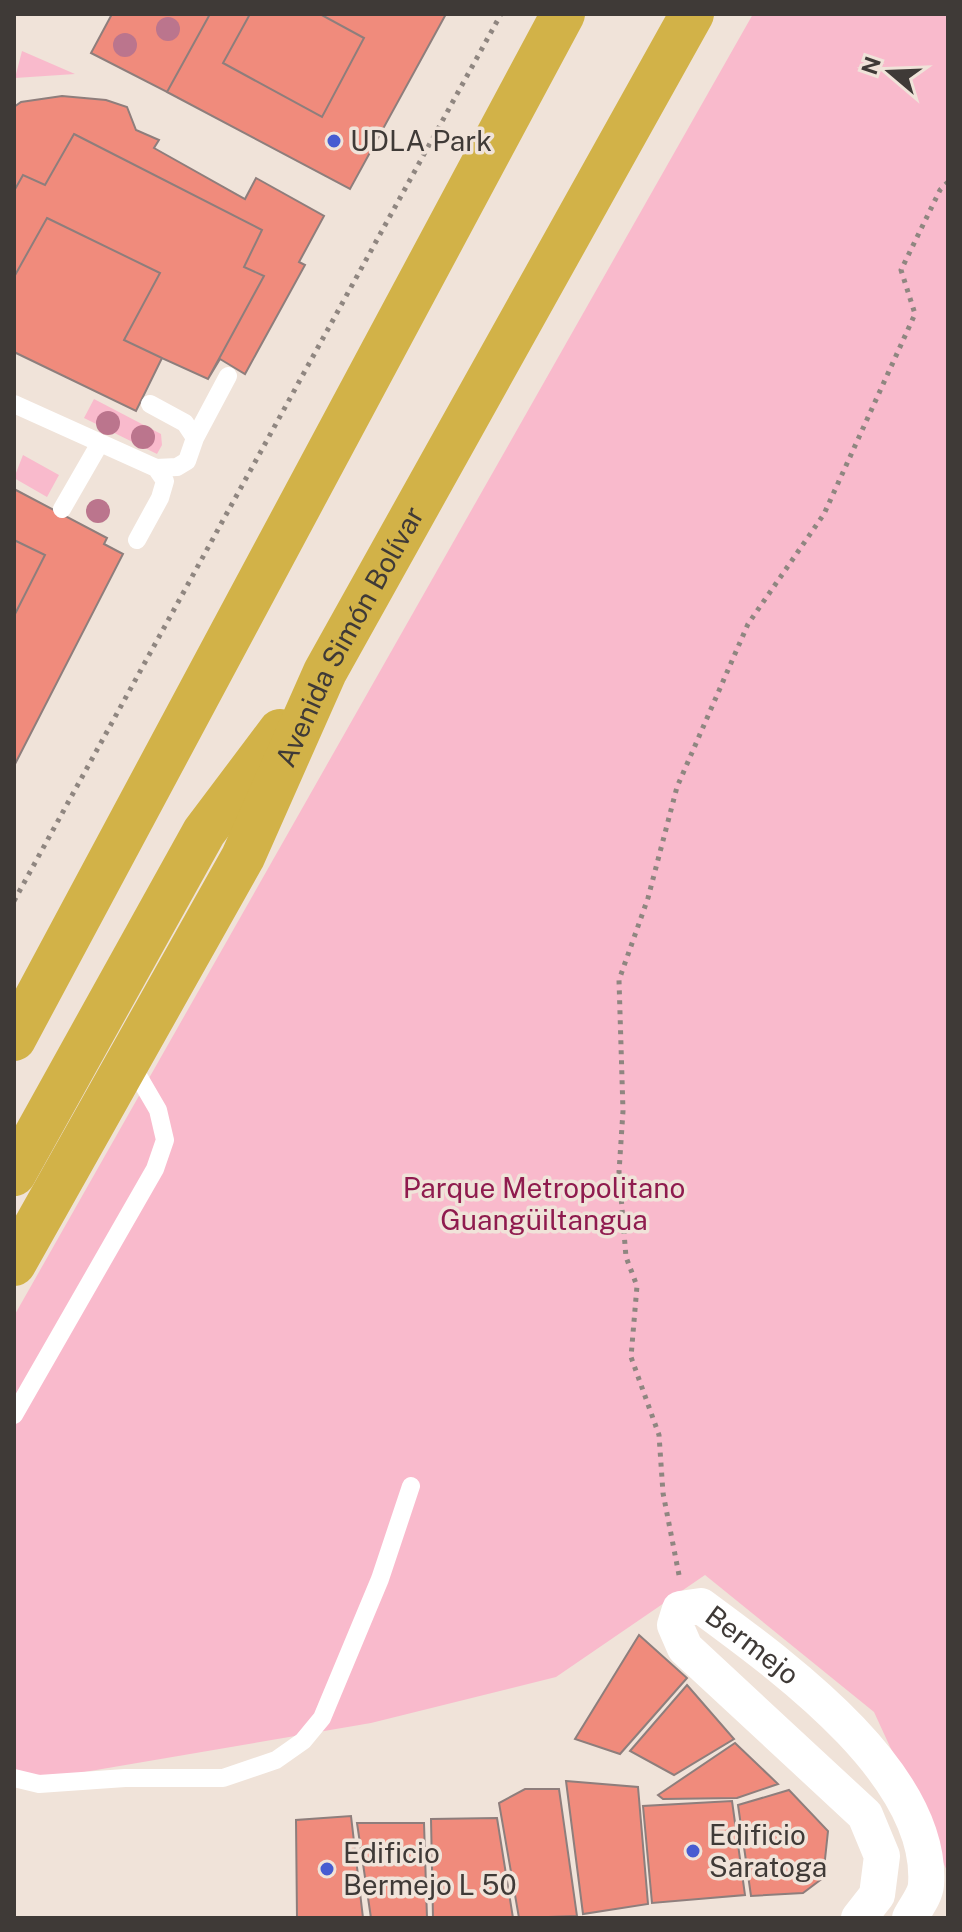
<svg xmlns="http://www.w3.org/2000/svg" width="962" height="1932" font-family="'Public Sans',sans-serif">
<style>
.green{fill:#f9bacc}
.building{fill:#f08b7c;stroke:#8e7e7c;stroke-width:2}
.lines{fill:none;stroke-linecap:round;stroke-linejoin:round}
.path{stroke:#8f8680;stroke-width:5;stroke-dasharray:4 6;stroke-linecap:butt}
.service{stroke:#fff;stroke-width:18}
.minor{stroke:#fff;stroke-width:36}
.trunk{stroke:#d2b248;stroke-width:44}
.tree{fill:#bb758d}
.poi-dot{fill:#475cd1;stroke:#f0e3d9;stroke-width:3}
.labels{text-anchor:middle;stroke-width:7;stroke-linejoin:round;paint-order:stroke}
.poi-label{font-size:28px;fill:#3f3a37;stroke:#f0e3d9;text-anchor:start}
.street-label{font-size:28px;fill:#3f3a37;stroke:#f0e3d9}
.park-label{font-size:28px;fill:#8f1b4e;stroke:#f0e3d9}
</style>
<rect width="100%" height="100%" fill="#f0e3d9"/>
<path class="green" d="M753,14H948V1873L874,1712L705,1575L556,1677L371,1723L14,1784V1316Z
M22,51L75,74L15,78Z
M94,399L161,434L162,445L157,454L84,418Z
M23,455L59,475L47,497L14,478Z"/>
<path class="building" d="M112,14H210L167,92L91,53Z
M210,14H446L350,189L167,92Z
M250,14H320L364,38L322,117L223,63Z
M62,96L106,100L127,107L136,130L159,140L154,148L245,199L256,178L324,216L299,262L305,265L245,374L220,359L208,379L162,358L136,411L14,352V107L21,102Z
M74,134L262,230L244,267L264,276L208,379L162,358L136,411L14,352V191L23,175L45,185Z
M47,218L160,273L124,340L162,358L136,411L14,352V277Z
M14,489L107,538L104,544L123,554L14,766Z
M14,540L45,555L14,616Z
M639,1635L687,1678L620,1754L575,1739Z
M687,1685L734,1739L674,1775L630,1751Z
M735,1743L778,1784L737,1798L663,1799L658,1795Z
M566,1781L638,1787L648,1904L583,1914Z
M525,1789H559L577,1916L519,1918L499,1803Z
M789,1790L828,1831L823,1878L803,1893L751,1896L738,1805Z
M732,1801L745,1895L652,1903L643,1806Z
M351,1816L363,1918H297L296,1820Z
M497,1818L513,1918H433L431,1819Z
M357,1823H424L427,1918H371Z"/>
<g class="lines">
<path class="path" d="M14,901L501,14
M679,1575L663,1493L659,1435L631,1357L637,1286L626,1257L619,1172L623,1111L619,980L648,898L677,787L748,624L824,514L915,314L901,270L940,190L948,182"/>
<path class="service" d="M14,404L156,468L165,481L160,498L137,540
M150,404L185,423L195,438L187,461L177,467L156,468
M195,438L228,376
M62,509L100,443
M14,1415L155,1169L165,1140L158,1110L130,1062
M14,1778L39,1784L125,1778H223L276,1760L303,1741L322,1718L380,1579L411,1486"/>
<path class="minor" id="s1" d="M859,1918L877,1895L882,1856L865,1815L685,1648L675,1625L680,1609L701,1606C781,1665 934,1774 926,1885C925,1896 915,1908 910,1918"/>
<g class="trunk">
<path d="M14,1039L563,14"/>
<path d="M14,1174L204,832L280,731"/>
<path id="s2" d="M14,1264L243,857L325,672L692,14"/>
</g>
</g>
<g class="tree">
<circle cx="168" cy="29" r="12"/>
<circle cx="125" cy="45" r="12"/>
<circle cx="108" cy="423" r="12"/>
<circle cx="143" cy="437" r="12"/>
<circle cx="98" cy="511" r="12"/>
</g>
<g class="poi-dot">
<circle cx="334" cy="141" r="8"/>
<circle cx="693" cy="1851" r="8"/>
<circle cx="327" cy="1869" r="8"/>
</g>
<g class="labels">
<g class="poi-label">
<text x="350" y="151">UDLA Park</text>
<text x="709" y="1845">Edificio<tspan x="709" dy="32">Saratoga</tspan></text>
<text x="343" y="1863">Edificio<tspan x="343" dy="32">Bermejo L 50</tspan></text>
</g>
<g class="street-label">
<text dy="10" stroke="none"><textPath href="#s2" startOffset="712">Avenida Simón Bolívar</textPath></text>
<text dy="10" stroke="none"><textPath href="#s1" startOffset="486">Bermejo</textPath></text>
</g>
<g class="park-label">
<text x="544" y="1198">Parque Metropolitano<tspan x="544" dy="32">Guangüiltangua</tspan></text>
</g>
</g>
<rect width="962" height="1932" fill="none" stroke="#3f3a37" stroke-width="32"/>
<g transform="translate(890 72) rotate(289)" stroke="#f0e3d9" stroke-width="6" paint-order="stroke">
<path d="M0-6L14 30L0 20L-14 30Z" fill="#3f3a37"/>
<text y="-12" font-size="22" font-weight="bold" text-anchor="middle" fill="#3f3a37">N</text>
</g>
</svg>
